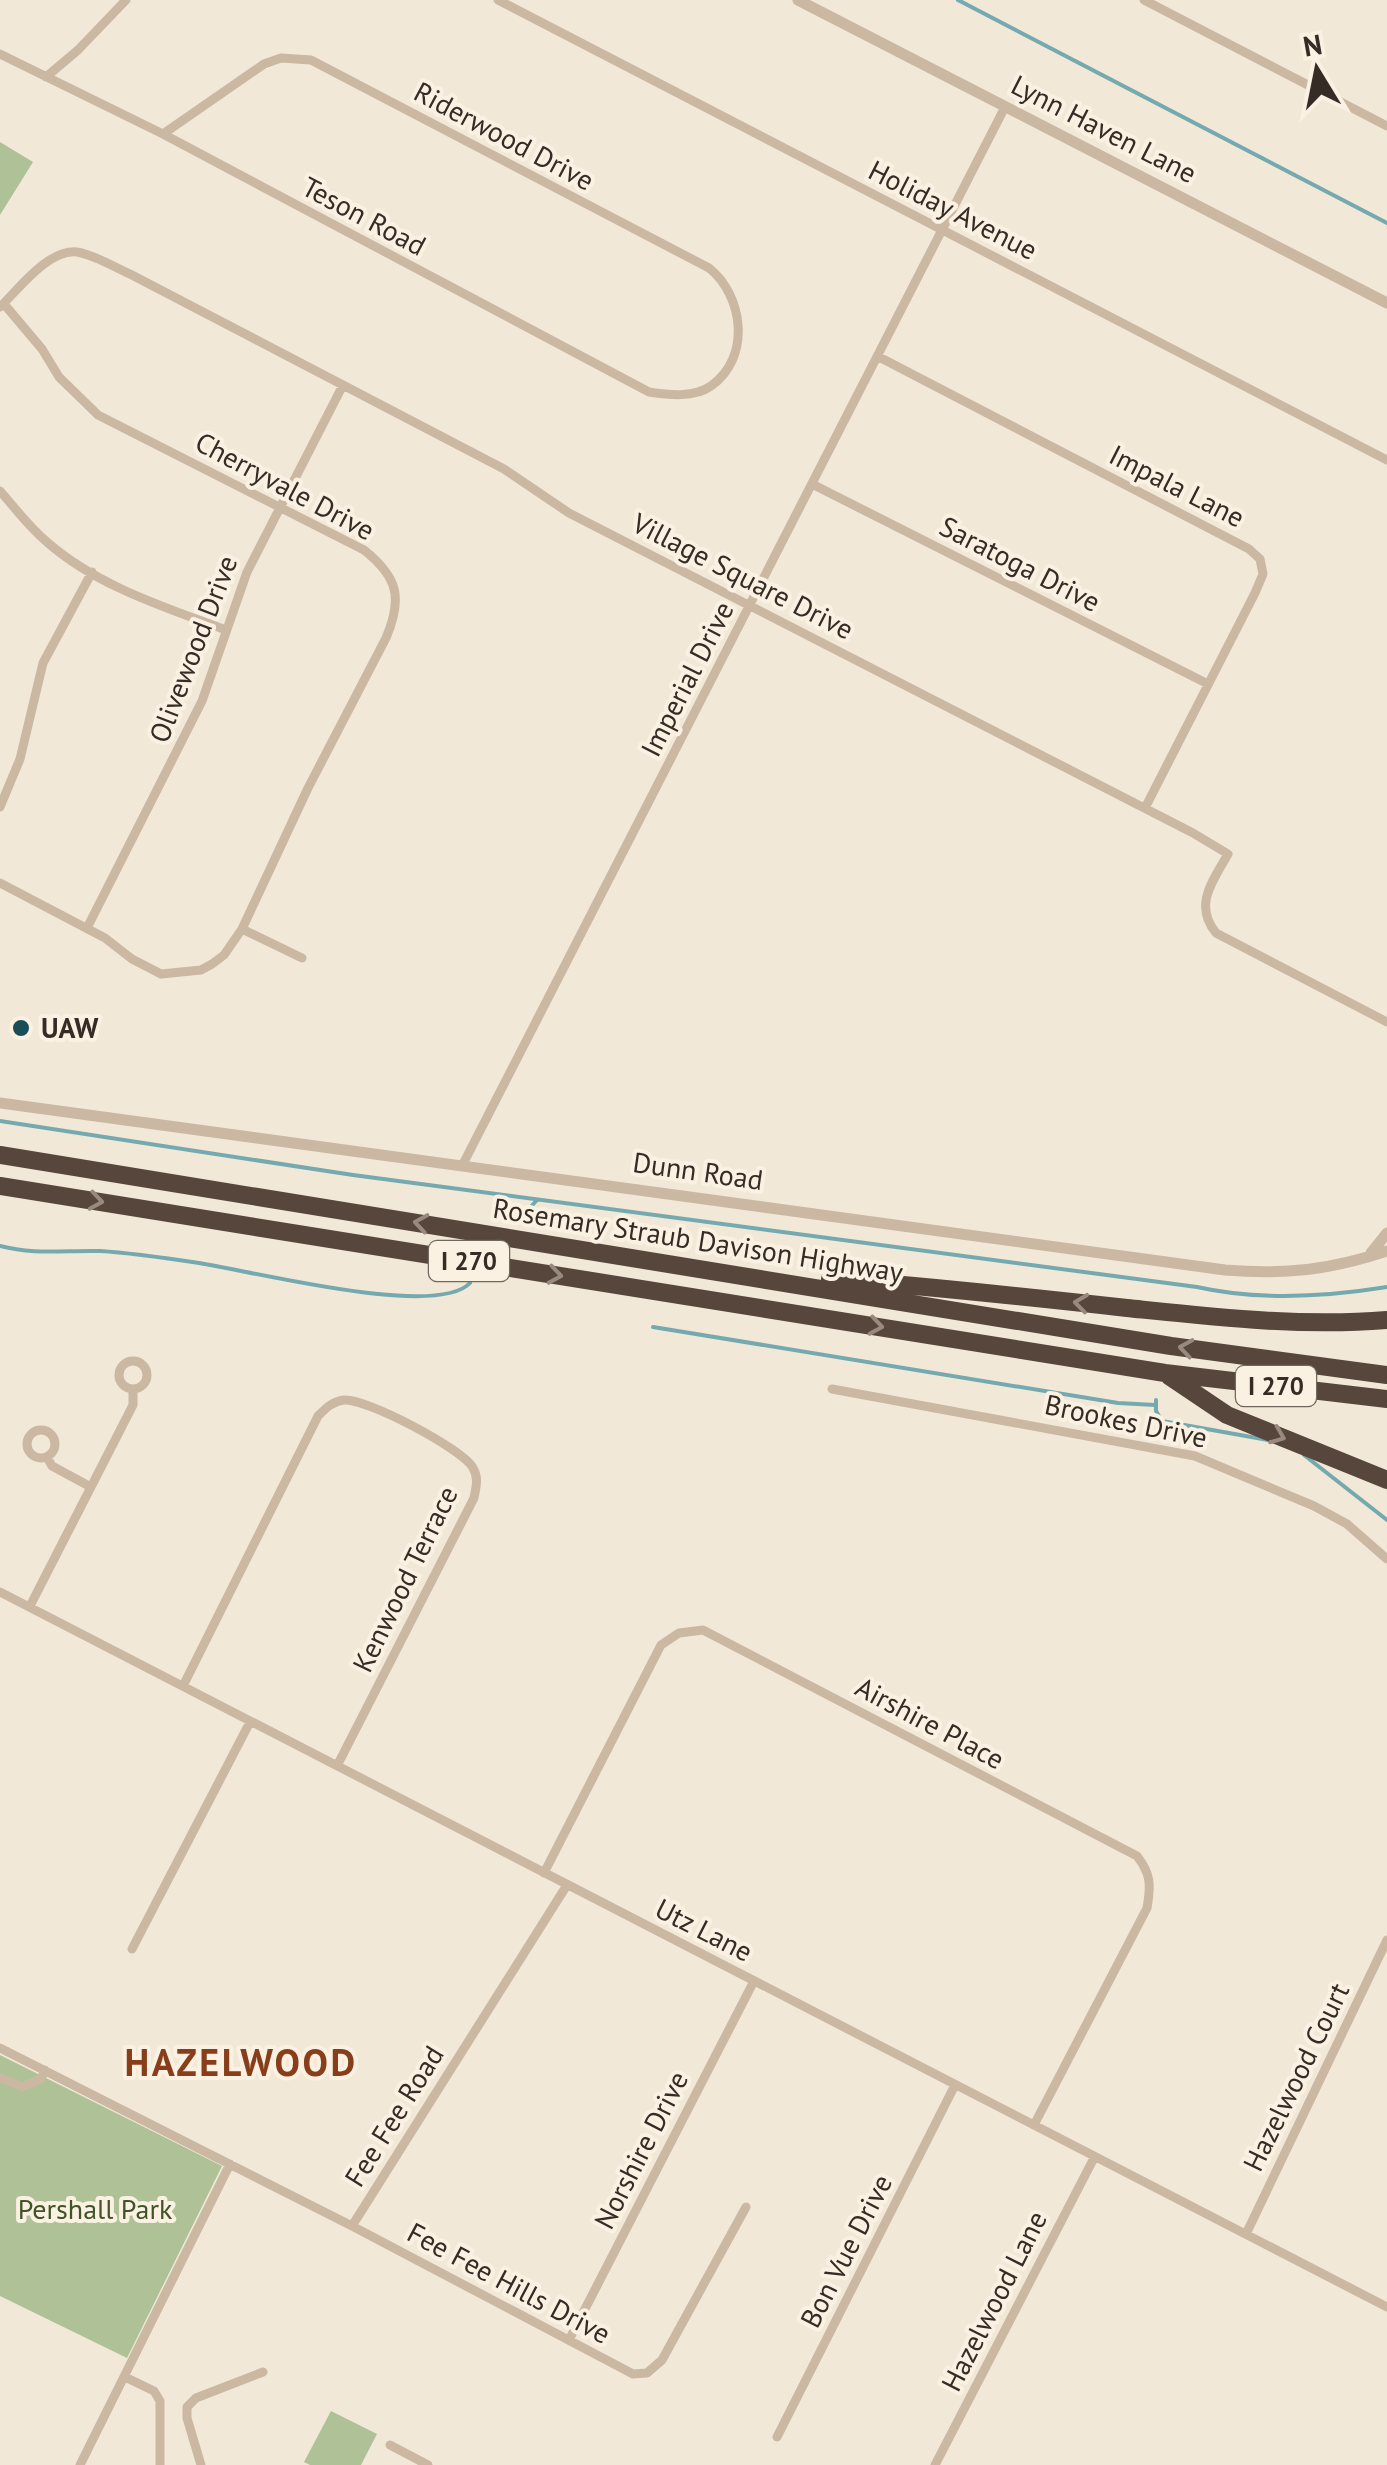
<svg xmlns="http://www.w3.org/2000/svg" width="1387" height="2465" font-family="'PT Sans',sans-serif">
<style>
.green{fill:#afc197}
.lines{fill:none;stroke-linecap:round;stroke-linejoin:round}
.stream{stroke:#75a9b0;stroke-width:4}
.minor{stroke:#cab8a3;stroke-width:9}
.tertiary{stroke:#cab8a3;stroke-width:11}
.motorway{stroke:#56463c;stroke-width:18}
.oneway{stroke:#988a7f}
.poi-dot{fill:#194e58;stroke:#faf1e3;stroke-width:4}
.labels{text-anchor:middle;stroke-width:8;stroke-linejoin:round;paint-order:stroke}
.shield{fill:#faf1e3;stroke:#70675e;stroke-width:2.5}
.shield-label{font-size:25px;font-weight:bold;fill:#352c25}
.street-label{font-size:28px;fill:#352c25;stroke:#faf1e3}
.poi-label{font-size:28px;font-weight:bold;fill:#352c25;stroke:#faf1e3;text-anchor:start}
.park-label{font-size:28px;fill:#405428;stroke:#faf1e3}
.district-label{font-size:38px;font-weight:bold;letter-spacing:2.5px;fill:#883e1a;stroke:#faf1e3}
</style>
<rect width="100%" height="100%" fill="#f2e8d7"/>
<path class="green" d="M0,142L33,162L0,215Z
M0,2055L222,2166L127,2358L0,2296Z
M331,2411L377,2434L361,2465H310L304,2462Z"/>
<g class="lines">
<path class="stream" d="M958,0L1387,223
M0,1121L353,1175L1197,1287C1259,1301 1325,1297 1387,1287
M527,1211L537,1200
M0,1246C33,1255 66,1250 100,1251C133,1253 166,1258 199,1263C252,1271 436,1319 470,1283
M653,1327L1118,1403L1155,1405
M1156,1400V1411L1162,1421L1268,1440
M1304,1455L1387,1520"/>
<path class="minor" d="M498,0L1387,460
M1144,0L1387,126
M0,54L163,134L649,392C669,395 694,398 711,386C752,357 743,295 709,268L311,60L281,58L264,64L163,134
M46,77L78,50L126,0
M0,307C19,289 48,249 77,252C95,255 114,267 130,274L504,469L569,513L1193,833L1228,854C1213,881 1193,905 1216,933L1387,1022
M879,357L1249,549L1260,559L1263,574L1255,593L1145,808
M812,484L1208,684
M0,491C15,508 29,527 47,542C97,586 164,607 226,630
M0,807L20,759L43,663L92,572
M0,883L105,938L132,959L161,974L201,970L212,964L224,955L242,929L308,788L386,638C403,598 398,577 364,550L98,415L59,377L42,349L4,304
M87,928L202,701L247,572L342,387
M242,929L302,958
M463,1164L1005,107
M119 1375a14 14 0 1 1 28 0a14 14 0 1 1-28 0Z
M832,1389L1195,1456L1314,1506L1347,1524L1387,1559
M27 1444a14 14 0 1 1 28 0a14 14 0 1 1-28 0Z
M47,1457L52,1466L89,1486
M0,1592L1387,2307
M30,1606L133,1405V1389
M183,1686L318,1416C326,1408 333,1401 344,1400C366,1398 463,1449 473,1468C479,1478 476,1487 474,1498L338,1764
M544,1873L661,1645L679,1633L703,1630L1137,1856C1151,1874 1151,1885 1147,1908L1034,2125
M132,1949L250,1722
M0,2048L352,2226L633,2374L647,2373L662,2360L746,2207
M0,2078L22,2087L41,2079L45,2070
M352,2226L567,1885
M1246,2234L1387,1940
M569,2340L754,1981
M125,2377L154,2391L160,2401V2465
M777,2437L955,2085
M390,2445L428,2465
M80,2465L230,2164
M201,2465L187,2418V2407L196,2398L263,2372
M935,2465L1094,2158"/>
<path class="tertiary" d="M798,0L1387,303
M0,1103L1225,1270C1285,1275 1330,1270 1387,1251
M1371,1253L1387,1233"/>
<path class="motorway" d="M0,1155L1171,1346L1387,1375
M0,1186L1165,1373L1387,1399
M830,1279C929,1286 1028,1297 1127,1308C1214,1317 1300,1327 1387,1320
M1169,1376L1227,1415L1387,1480"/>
</g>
<defs><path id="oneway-chevron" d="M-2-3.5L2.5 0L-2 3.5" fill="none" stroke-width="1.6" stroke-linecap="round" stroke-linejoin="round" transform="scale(2.5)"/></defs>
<g class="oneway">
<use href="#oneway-chevron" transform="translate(96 1201) rotate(9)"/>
<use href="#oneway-chevron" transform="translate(421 1223) rotate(-171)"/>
<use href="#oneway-chevron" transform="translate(555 1275) rotate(9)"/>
<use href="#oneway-chevron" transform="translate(1081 1303) rotate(-173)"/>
<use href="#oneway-chevron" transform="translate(876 1326) rotate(9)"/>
<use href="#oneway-chevron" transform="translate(1186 1348) rotate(-171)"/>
<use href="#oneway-chevron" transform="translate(1278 1436) rotate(22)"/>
</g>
<circle class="poi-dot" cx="21" cy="1028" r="10"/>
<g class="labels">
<g class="shield">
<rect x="429" y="1241" width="80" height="40" rx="8"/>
<rect x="1236" y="1366" width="80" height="40" rx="8"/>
</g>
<g class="shield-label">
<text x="469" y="1270">I 270</text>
<text x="1276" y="1395">I 270</text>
</g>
<g class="street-label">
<text transform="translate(1104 129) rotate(27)" y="10">Lynn Haven Lane</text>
<text transform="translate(504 136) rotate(28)" y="10">Riderwood Drive</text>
<text transform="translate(953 210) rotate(27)" y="10">Holiday Avenue</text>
<text transform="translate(364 216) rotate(28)" y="10">Teson Road</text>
<text transform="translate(285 486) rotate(28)" y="10">Cherryvale Drive</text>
<text transform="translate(1177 486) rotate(27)" y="10">Impala Lane</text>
<text transform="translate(1020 564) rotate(27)" y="10">Saratoga Drive</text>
<text transform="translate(743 576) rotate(27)" y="10">Village Square Drive</text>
<text transform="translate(193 649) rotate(-69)" y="10">Olivewood Drive</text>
<text transform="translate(687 679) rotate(-63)" y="10">Imperial Drive</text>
<text transform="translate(698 1171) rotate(8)" y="10">Dunn Road</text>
<text transform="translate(698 1240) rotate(9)" y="10">Rosemary Straub Davison Highway</text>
<text transform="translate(1126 1421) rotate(12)" y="10">Brookes Drive</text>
<text transform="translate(405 1579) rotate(-64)" y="10">Kenwood Terrace</text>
<text transform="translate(930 1723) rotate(28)" y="10">Airshire Place</text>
<text transform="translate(704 1930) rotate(27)" y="10">Utz Lane</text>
<text transform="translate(1296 2077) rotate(-64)" y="10">Hazelwood Court</text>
<text transform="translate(394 2116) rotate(-58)" y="10">Fee Fee Road</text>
<text transform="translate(641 2150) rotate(-63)" y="10">Norshire Drive</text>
<text transform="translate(846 2251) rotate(-63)" y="10">Bon Vue Drive</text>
<text transform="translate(509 2283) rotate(28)" y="10">Fee Fee Hills Drive</text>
<text transform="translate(994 2301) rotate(-63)" y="10">Hazelwood Lane</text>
</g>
<g class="poi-label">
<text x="41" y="1038">UAW</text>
</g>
<g class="park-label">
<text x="95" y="2219">Pershall Park</text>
</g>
<g class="district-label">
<text x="241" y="2076">HAZELWOOD</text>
</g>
</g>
<g transform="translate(1317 70) rotate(350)" stroke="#faf1e3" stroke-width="8" paint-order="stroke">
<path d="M0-8L18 38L0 25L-18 38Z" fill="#352c25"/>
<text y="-15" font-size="28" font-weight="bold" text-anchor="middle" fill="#352c25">N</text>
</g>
</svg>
